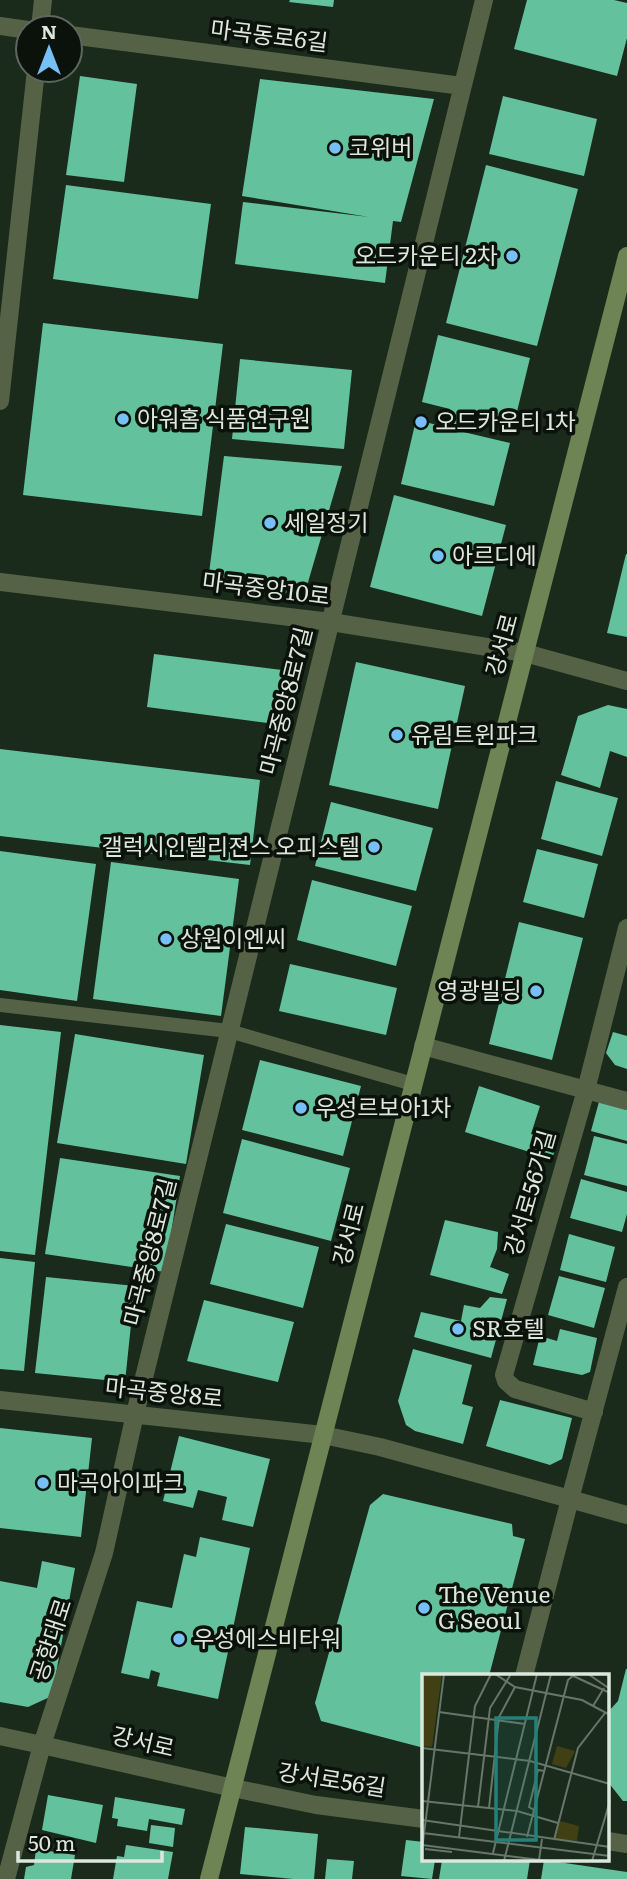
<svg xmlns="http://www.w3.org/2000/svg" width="627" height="1879" font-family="Literata,'Noto Sans KR',serif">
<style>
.building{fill:#63c29d}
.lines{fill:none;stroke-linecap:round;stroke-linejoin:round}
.pedestrian{stroke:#556245;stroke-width:14}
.minor{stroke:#556245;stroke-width:18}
.tertiary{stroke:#556245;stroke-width:18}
.secondary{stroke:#6f8454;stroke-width:18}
.poi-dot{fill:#77bff7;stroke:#0a120b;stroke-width:2.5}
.labels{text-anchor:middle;stroke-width:7;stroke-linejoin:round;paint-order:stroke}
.street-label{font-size:23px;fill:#dce7dd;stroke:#0a120b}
.poi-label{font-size:23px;fill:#dce7dd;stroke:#0a120b;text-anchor:start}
.inset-road{fill:none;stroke:#687669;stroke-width:2}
.view{fill:#248179;fill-opacity:0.15;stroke:#248179;stroke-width:3.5}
.inset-edge{fill:none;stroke:#dce7dd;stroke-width:3.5}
</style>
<rect width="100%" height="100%" fill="#1a2b1c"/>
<path class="building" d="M290,0H334L333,7L289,2Z
M527,0H614L627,3V38L617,76L514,49Z
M80,76L137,84L124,182L66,175Z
M260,79L434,99L401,222L393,221L385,283L235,264L243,202L369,217L242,196Z
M503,96L597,119L584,176L489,154Z
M486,165L578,189L537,346L446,323Z
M66,185L211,204L198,299L53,279Z
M43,323L223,344L202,516L23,495Z
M438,335L530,358L514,424L460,411L455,430L510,443L494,506L401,484L416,420L446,427L450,409L422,402Z
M240,359L352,370L344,449L232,439Z
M224,456L342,466L304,596L208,581Z
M394,495L506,525L482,616L370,587Z
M626,554H627V637L607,633Z
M154,654L290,671L283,725L147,707Z
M356,662L465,686L438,809L329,785Z
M608,705L627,709V757L610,751L600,788L561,775L578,716Z
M0,749L260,780L250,865L0,836Z
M556,781L618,798L602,856L541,839Z
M331,802L433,828L416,891L315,866Z
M537,849L598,864L584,918L523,902Z
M0,851L96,864L77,1001L0,990Z
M111,862L239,879L221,1016L93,999Z
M312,880L412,906L396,966L297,940Z
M519,922L583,938L552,1060L489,1044Z
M290,964L397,988L386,1035L279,1011Z
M0,1025L61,1032L35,1255L0,1251Z
M613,1032L627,1036V1069L615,1065L606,1053Z
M75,1034L204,1055L186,1164L57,1143Z
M260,1060L361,1086L343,1156L242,1130Z
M479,1086L540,1106L531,1134L557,1143L552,1159L465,1132Z
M600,1098L627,1105V1141L591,1131Z
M594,1136L627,1144V1186L584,1175Z
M242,1139L350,1168L331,1241L223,1213Z
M60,1158L180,1176L165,1272L45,1254Z
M581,1179L627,1192V1214L622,1232L570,1218Z
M445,1220L498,1232L497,1249L490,1267L509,1274L502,1294L430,1275Z
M226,1224L319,1247L303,1308L210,1284Z
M569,1234L615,1247L606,1282L560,1270Z
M0,1258L35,1262L24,1371L0,1369Z
M559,1276L605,1288L594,1328L548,1315Z
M46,1277L135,1286L125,1382L35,1373Z
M490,1297L507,1299L491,1358L414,1337L421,1312L461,1321L464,1305L480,1308Z
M204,1300L294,1322L278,1382L187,1361Z
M560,1329L597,1338L590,1372L582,1375L533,1365L540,1336L557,1341Z
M413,1349L472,1365L462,1404L473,1407L463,1444L415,1431L406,1425L398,1401Z
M500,1400L572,1418L562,1459L550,1465L486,1446Z
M0,1428L92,1438L81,1537L0,1528Z
M179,1436L270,1459L253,1527L222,1520L227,1497L198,1490L193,1508L163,1501Z
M383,1494L512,1524L513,1536L525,1539L489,1676H424V1748L321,1721L315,1703L370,1505Z
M200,1537L250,1548L218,1699L157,1686L160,1673L151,1670L149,1679L121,1673L137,1601L172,1608L184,1554L196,1557Z
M42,1561L75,1568L52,1696L28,1707L0,1702V1581L37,1588Z
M626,1669H627V1801H623L608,1782V1712L618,1701Z
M48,1795L103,1805L96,1843L42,1830Z
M115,1797L185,1809L182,1825L149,1819L147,1831L117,1826L118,1819L112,1818Z
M151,1825L175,1828L173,1847L149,1843Z
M245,1827L318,1834L314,1879H293L240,1874Z
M406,1840L424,1842V1860H435L432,1879L401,1876Z
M126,1845L173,1852L168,1879H113L117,1856L124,1857Z
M36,1849L75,1855L71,1879H24L26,1867L34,1865Z
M327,1859L354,1861L352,1879H325Z
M442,1860H530L527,1879H439Z
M544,1860L627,1872V1879H541Z"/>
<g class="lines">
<path class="pedestrian" d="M0,1005L229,1031L413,1084"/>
<path class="minor" d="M40,28L43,0
M0,401L36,70
M423,1046L627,1101
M627,1287L570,1499L627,1515
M594,1412L515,1389L506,1381L504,1375L586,1090L627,928
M42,1745L233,1788
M608,1841L627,1844"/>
<path class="tertiary" d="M0,26L28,30
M70,35L462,86
M0,582L331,622L525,653L627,681
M0,1400L323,1435L380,1447L570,1499L524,1676
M0,1736L42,1745
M233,1788L316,1805L424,1819
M6,1879L42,1745L104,1553L135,1414L484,0"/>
<path class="secondary" d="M209,1879L627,256"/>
</g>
<g class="poi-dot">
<circle cx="335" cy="148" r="7"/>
<circle cx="512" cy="256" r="7"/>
<circle cx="123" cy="419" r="7"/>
<circle cx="421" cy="422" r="7"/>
<circle cx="270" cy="523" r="7"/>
<circle cx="438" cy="556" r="7"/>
<circle cx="397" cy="735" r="7"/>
<circle cx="374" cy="847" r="7"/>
<circle cx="166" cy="939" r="7"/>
<circle cx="536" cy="991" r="7"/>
<circle cx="301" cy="1108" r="7"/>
<circle cx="458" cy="1329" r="7"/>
<circle cx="43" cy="1483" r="7"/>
<circle cx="424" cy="1608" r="7"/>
<circle cx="179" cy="1639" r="7"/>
</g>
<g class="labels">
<g class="street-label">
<text transform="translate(269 36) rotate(7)" y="8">마곡동로6길</text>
<text transform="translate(266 589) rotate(7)" y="8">마곡중앙10로</text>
<text transform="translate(502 645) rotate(-75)" y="8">강서로</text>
<text transform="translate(286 701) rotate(-76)" y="8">마곡중앙8로7길</text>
<text transform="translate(530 1193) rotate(-74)" y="8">강서로56가길</text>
<text transform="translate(349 1234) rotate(-76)" y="8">강서로</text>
<text transform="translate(150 1252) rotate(-76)" y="8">마곡중앙8로7길</text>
<text transform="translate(164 1393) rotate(6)" y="8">마곡중앙8로</text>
<text transform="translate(51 1640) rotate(-72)" y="8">공항대로</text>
<text transform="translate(143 1742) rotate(13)" y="8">강서로</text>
<text transform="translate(332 1780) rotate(9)" y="8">강서로56길</text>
</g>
<g class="poi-label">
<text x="349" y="156">코위버</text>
<text x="498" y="264" text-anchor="end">오드카운티 2차</text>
<text x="137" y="427">아워홈 식품연구원</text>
<text x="435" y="430">오드카운티 1차</text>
<text x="284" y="531">세일정기</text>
<text x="452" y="564">아르디에</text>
<text x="411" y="743">유림트윈파크</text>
<text x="360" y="855" text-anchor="end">갤럭시인텔리젼스 오피스텔</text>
<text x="180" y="947">상원이엔씨</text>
<text x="522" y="999" text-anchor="end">영광빌딩</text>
<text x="315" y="1116">우성르보아1차</text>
<text x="472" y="1337">SR호텔</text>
<text x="57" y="1491">마곡아이파크</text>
<text x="438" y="1603">The Venue<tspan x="438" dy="26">G Seoul</tspan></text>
<text x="193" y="1647">우성에스비타워</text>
</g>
</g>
<g transform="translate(422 1674)">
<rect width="187" height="187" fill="#1a2b1c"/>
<path d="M0,0H20L10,73L0,72ZM135,72L153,77L144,94L130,90ZM138,147L157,152L155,167L133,165Z" fill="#414014"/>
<path class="inset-road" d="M73,0L93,13L160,26L188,41M147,0L188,19M166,0L188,15M171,32L182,14M17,38L103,50M0,74L108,87L188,110M0,127L95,137L136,149M56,133L68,34L89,0M67,134L77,43L93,13M112,136L107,133L116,96L122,97M0,146L188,173M1,159L188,182M37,163L53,32L69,0M105,163L146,6L153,0M132,166L156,74L183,39M0,171L126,187M3,175L30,178M0,176L22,0M71,179L115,0M117,186L120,165M82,187L129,0M170,187L188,127"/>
<path class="view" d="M74,44H114V166H74Z"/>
<rect width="187" height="187" class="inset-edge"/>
</g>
<g transform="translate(49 49)"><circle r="33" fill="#0a120b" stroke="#5e675f" stroke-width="2"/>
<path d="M0-5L12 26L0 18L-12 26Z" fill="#77bff7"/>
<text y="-10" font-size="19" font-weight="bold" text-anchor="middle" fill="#dce7dd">N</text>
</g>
<path d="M18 1851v10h144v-10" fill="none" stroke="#dce7dd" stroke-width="3.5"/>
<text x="28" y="1851" font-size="21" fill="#dce7dd" stroke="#0a120b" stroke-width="5" paint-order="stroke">50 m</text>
</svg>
